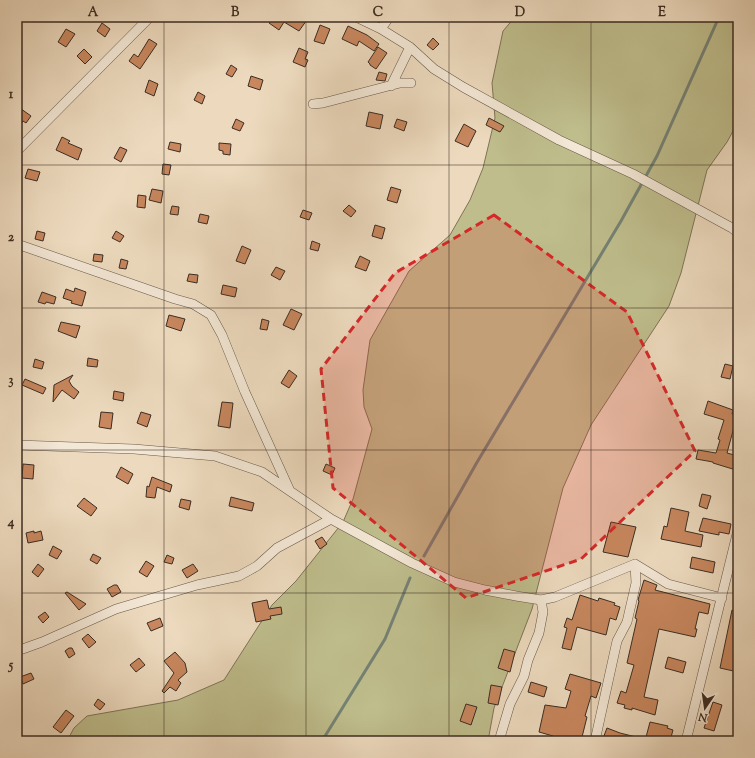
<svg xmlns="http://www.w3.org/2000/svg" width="755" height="758" font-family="'Sorts Mill Goudy',serif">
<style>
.green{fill:#bfbd8c;stroke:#7e7457}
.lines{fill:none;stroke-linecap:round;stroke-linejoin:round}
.stream{stroke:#748275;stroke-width:3}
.building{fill:#c8875e;stroke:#3c2c22}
.minor-casing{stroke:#685849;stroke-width:10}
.minor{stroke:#f3e7d5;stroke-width:9}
.marked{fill:#d62828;fill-opacity:0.2;stroke:#d62828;stroke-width:3;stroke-dasharray:8 5;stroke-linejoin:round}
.grid{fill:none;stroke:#3c2c22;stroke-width:1;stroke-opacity:0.55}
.neatline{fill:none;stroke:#3c2c22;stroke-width:1.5}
.grid-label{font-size:13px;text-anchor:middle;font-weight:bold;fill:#3c2c22}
</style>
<rect width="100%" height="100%" fill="#eddabe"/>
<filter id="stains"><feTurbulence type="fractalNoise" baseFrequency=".005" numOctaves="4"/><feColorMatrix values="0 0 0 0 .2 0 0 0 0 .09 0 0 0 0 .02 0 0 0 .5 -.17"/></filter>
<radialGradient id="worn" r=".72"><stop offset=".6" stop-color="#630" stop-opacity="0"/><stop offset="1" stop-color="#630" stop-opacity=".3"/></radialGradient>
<path class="green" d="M515,17H738V122L727,142L707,170L681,273L669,306L591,425L563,488L532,609L494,708L488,741H67L74,728L87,716L178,700L224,680L272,605L296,581L343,522L353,499L372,429L364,407L363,390L370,340L409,271L450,235L470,200L483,168L495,118L492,83L503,31Z"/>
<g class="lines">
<path class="stream" d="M424,556L476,464L621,221L657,156L719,17
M322,741L385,639L410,578"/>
</g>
<path class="building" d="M273,17H309L299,31L284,22L279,30L269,23Z
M102,23L110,29L105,37L97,31Z
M320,25L330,29L324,44L314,41Z
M348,26L367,35L379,44L374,51L359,41L357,46L342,39Z
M66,29L75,34L66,47L58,42Z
M433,38L439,44L433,50L427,45Z
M149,39L157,44L140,69L129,61L134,54L138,57Z
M378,47L387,53L376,69L370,65V64L368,62Z
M299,48L308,52L305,59L308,60L305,67L293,62Z
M84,49L92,57L85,64L77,56Z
M231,65L237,69L232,77L226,74Z
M379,72L387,74L385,81L376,80Z
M251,76L263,80L260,90L248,86Z
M149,80L158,84L154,96L145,92Z
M198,92L205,96L202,104L194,100Z
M17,106L31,116L26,123L23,121L17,130Z
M369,112L383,115L380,129L366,126Z
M489,118L504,126L500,132L486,125Z
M236,119L244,123L240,131L232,128Z
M397,119L407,122L404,131L394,127Z
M464,124L476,131L468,147L455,141Z
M62,137L70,141L68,143L82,149L78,160L56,150Z
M170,142L181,144L180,152L168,149Z
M219,143L231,144L230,155L223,154V151L219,150Z
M120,147L127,150L121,162L114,158Z
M163,164L171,165L169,175L162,174Z
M28,169L40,172L37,181L25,178Z
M391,187L401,190L397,203L387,200Z
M152,189L163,191L161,203L149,200Z
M138,195L146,196L145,208L137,207Z
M349,205L356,211L351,217L343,211Z
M172,206L179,207L178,215L170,214Z
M303,210L312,213L309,220L300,217Z
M200,214L209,216L207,224L198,222Z
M375,225L385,228L382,239L372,236Z
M37,231L45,233L43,241L35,239Z
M116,231L124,236L120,242L112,238Z
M312,241L320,244L318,251L310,249Z
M242,246L251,250L245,264L236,261Z
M94,254L103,255L102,262L93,261Z
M360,256L370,261L366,271L355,267Z
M121,259L128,261L126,269L119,268Z
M276,267L285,271L280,280L271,275Z
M189,274L198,275L197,283L187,281Z
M223,285L237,288L235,297L221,294Z
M75,288L86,292L82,306L71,303L72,301L63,298L66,289L74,292Z
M42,292L56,297L54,304L46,302L45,304L38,302Z
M291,309L302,314L294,330L283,325Z
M169,315L185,319L181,331L166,326Z
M262,319L269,321L267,330L260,329Z
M61,322L80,326L76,338L58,331Z
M88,358L98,360L97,367L87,366Z
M35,359L44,362L42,369L33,367Z
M725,364L733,366L730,379L721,377Z
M289,370L297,376L289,388L281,383Z
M73,375L69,381L72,386L79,392L74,399L62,390L53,402L54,385Z
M25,379L46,388L43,394L22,385Z
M114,391L124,393L123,401L113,399Z
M708,401L733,410L732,414L737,416L727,453L738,456V463L736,470L713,463V462L696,459L698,450L716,453L720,440L718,439L724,420L704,414Z
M222,402L233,403L230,428L218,426Z
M101,412L113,413L111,429L99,427Z
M141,412L151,415L147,427L137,423Z
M23,464L34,465L33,479L22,478Z
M326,464L335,468L332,475L323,471Z
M121,467L133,474L128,484L116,477Z
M152,477L172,485L170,492L157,487L155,498L146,497L147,486L149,487Z
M702,494L711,496L707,509L699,506Z
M231,497L254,503L252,511L229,506Z
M84,498L97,508L91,516L77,506Z
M181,499L191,501L189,510L179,507Z
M671,508L689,512L685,531L703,535L701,547L661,539L664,526L667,527Z
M703,518L731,524L729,534L719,532V535L699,531Z
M611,522L636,527L628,557L603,552Z
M34,531V533L41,531L43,540L28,543L26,533Z
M322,537L327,544L320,549L315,541Z
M53,546L62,551L57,559L49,555Z
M93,554L101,558L97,564L90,560Z
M167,555L174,558L172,564L164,562Z
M692,557L715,562L713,573L690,568Z
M146,561L154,566L147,577L139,572Z
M38,564L44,569L38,577L32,572Z
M193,564L198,571L187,578L182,570Z
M644,580L657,585L655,590L710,604L708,614L699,612L695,629H697L695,637L659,629L644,697L658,700L655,715L632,708V710L624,708L625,705L617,703L621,691L626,693L634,665L627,663L637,619L635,618L639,601L638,600Z
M114,585H117L121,592L112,597L107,589Z
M67,592L86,604L79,610L65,593Z
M580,595L598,601L599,598L615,603L614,605L620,607L616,620L610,618L606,635L577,627L571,650L562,648L567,628L564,627L567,618L572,620Z
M267,600L269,609L281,607L282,614L270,616L271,619L256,622L252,603Z
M732,610L738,611V672L720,668Z
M45,612L49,617L43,623L38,617Z
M160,618L163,626L151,631L147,623Z
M88,634L96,642L89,648L82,639Z
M69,648H72L75,654L69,658L65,651Z
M504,649L515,652L510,672L498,668Z
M175,652L185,663L187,672L178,680L181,683L176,691L170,687L164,693L162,691L174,673L164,661Z
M668,657L686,662L683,673L665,668Z
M139,658L145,665L136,672L130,665Z
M31,673L34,679L23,684L20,677Z
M570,674L601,683L596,698L591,696L585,716L587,717L581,741H561L552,739L553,736L539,732L545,705L566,708L571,691L565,689Z
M531,682L547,687L544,697L528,692Z
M491,685L502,687L498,705L488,703Z
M98,699L105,704L100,710L94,705Z
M713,702L722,705L714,731L704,728Z
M466,704L477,707L471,725L460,721Z
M66,710L74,716L61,733L53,727Z
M650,722L668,726L667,728L673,730L670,741H645Z
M607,728L620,733L640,738V741H602Z"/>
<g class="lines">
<defs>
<path id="minor" d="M356,17L381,29L410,47L434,69L463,87L559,140L633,174L732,228L738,233
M381,29L389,17
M391,86L410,47
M313,104L323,103L400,83H411
M17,151L150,17
M17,244L175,299L193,304L211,315L222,335L245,392L290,491
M17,445L134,449L215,456L262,472L331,519L412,563L454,582L485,590L516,596L541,600L555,597L635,564L668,584L722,598
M17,651L42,642L116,609L197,585L239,576L257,566L277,548L331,519
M499,741L510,704L524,676L528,660L539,633L543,612L541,600
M595,741L617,641L627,622L636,583L635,564
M686,741L738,530"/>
</defs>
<use href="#minor" class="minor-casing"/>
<use href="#minor" class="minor"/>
</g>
<path class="marked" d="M494,215L627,312L695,451L581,559L466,598L333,488L321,369L395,273Z"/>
<path class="grid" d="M164,17V741M306,17V741M449,17V741M591,17V741M17,165H738M17,308H738M17,450H738M17,593H738"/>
<rect width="755" height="758" fill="none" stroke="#eddabe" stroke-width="44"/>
<g transform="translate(705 708) rotate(193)" stroke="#f3e7d5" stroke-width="3" paint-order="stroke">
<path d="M0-3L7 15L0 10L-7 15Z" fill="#3c2c22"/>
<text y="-6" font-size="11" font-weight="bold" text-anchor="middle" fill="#3c2c22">N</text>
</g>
<rect x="22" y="22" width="711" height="714" class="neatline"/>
<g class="grid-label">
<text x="93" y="16">A</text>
<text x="235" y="16">B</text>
<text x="378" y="16">C</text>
<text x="520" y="16">D</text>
<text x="662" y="16">E</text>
<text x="11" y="98">1</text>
<text x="11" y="241">2</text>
<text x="11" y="384">3</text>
<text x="11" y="526">4</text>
<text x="11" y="669">5</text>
</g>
<rect width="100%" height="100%" filter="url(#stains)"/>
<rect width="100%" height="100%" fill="url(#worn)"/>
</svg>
